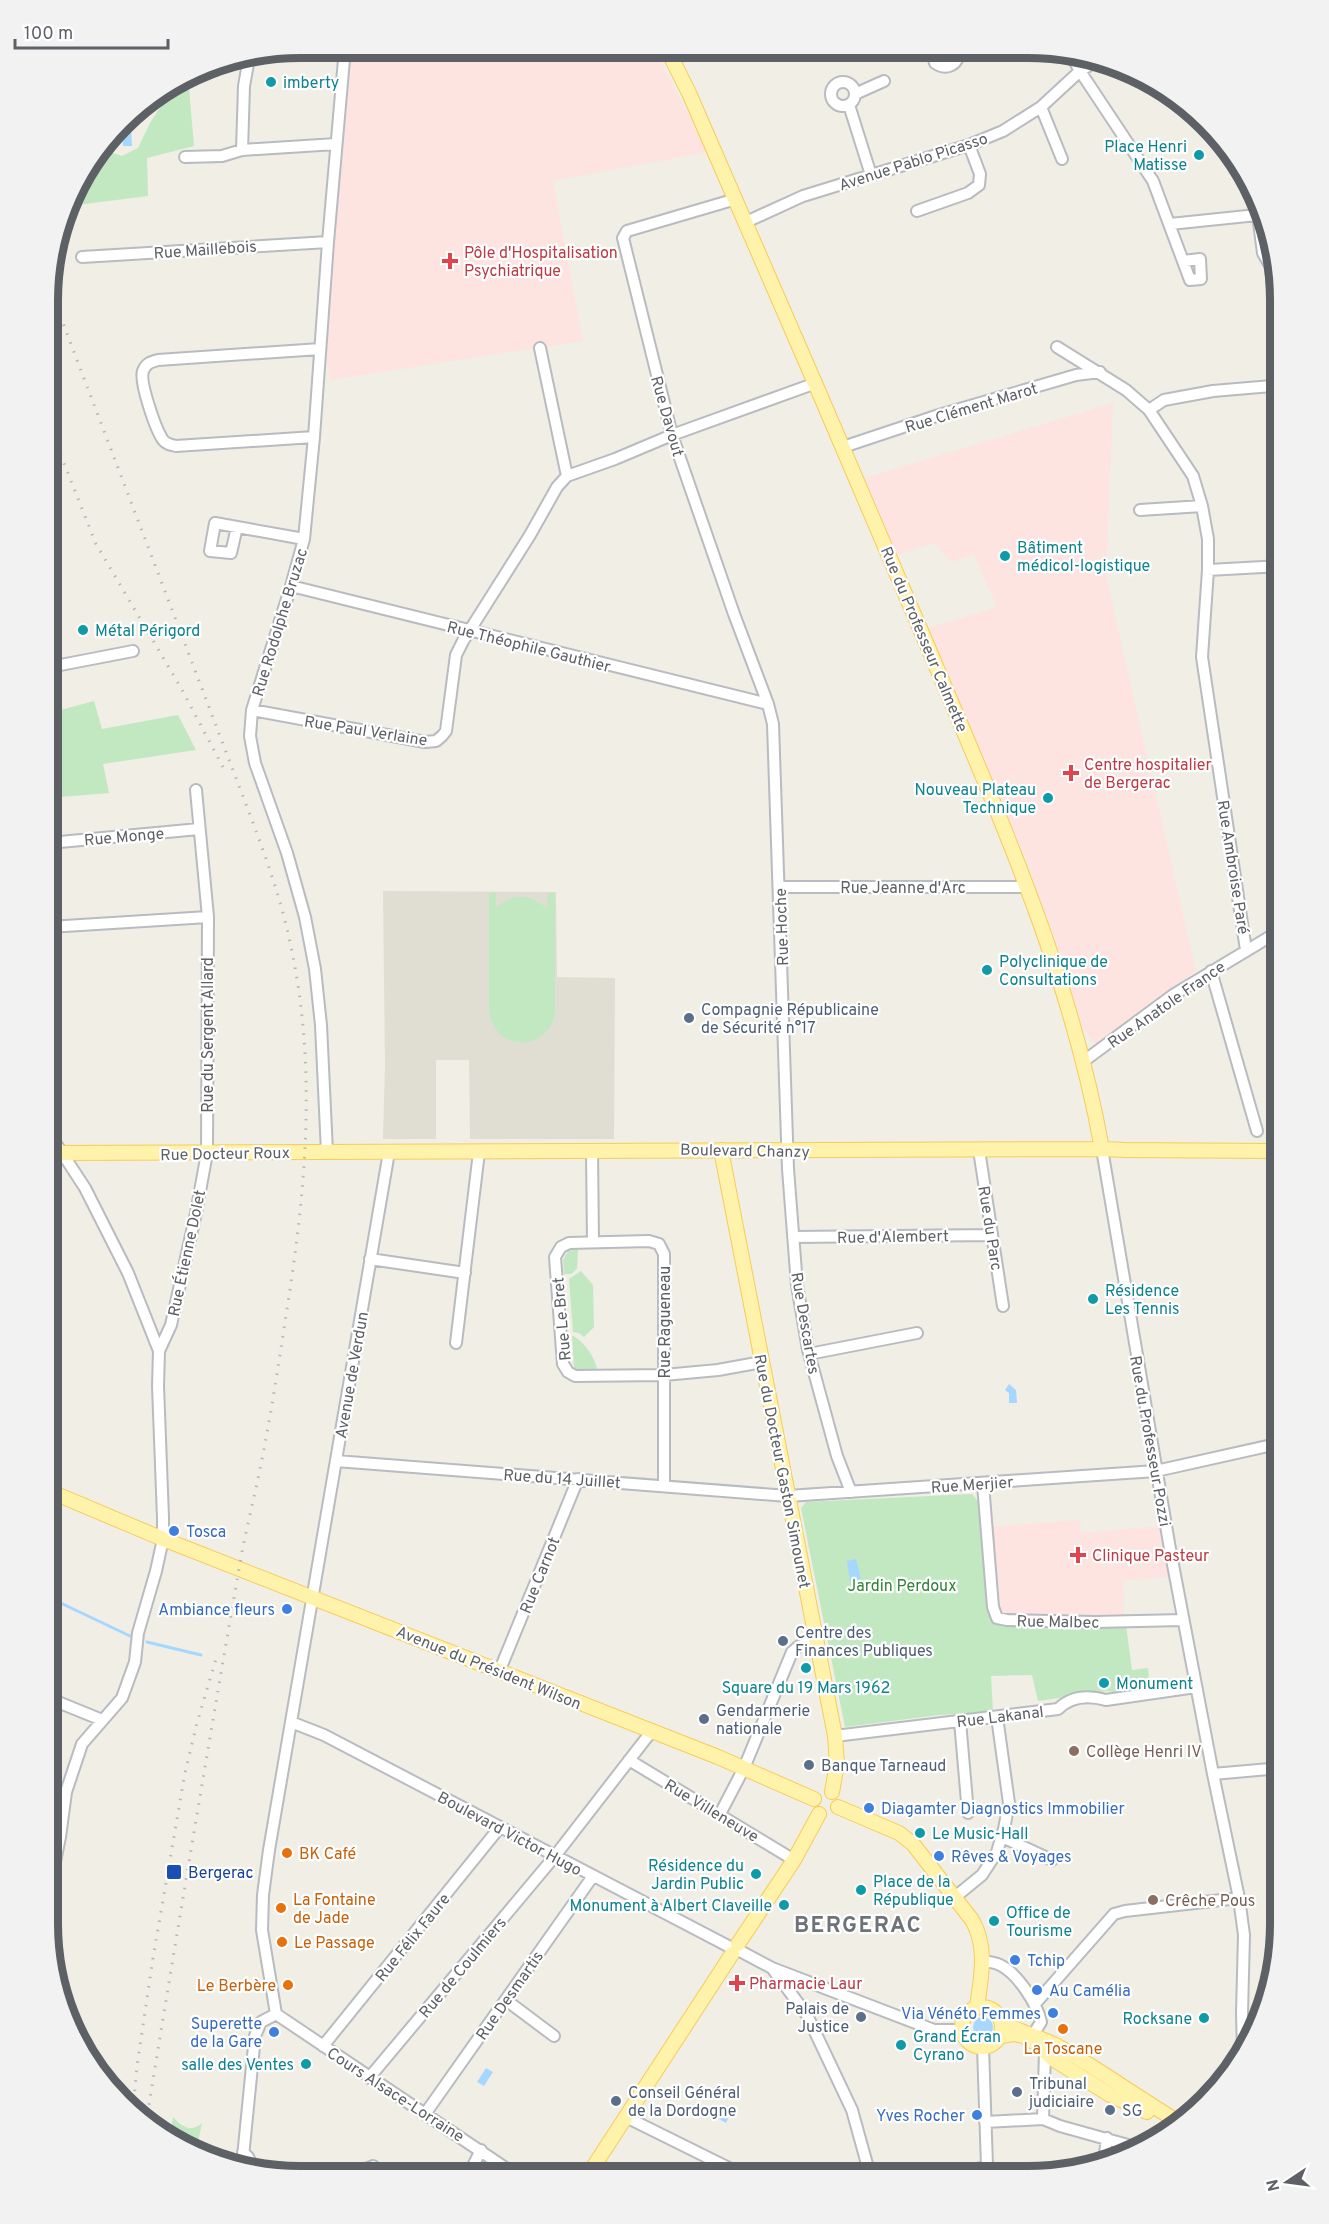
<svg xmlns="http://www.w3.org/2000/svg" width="1329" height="2224" font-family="Overpass,sans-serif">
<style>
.education{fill:#e0ddd3}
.medical{fill:#fde4e1}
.green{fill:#c1e8c1}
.water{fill:#a6d8ff}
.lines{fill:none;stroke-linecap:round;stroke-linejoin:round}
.stream{stroke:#a6d8ff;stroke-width:3}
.minor-casing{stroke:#b8bbc0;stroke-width:14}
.major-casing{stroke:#f8cc56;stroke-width:16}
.minor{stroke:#fff;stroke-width:10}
.major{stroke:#fff2ab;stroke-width:14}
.rail{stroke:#b6b7b7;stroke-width:3;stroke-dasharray:1.5 8;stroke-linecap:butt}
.culture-dot{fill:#0f9aa8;stroke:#fff;stroke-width:2}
.health-dot{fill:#e0444e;stroke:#fff;stroke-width:2}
.service-dot{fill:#5c6f8a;stroke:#fff;stroke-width:2}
.shop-dot{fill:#3f7fe0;stroke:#fff;stroke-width:2}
.education-dot{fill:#8d6e63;stroke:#fff;stroke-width:2}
.food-dot{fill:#e8710a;stroke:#fff;stroke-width:2}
.transit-dot{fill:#1a4fb4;stroke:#fff;stroke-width:2}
.labels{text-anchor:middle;stroke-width:4.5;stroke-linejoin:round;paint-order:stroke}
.culture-label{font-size:16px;fill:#0d838f;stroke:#fff;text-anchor:start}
.street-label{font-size:16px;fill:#5d6166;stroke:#fff}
.health-label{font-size:16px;fill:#be3a42;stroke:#fff;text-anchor:start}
.service-label{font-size:16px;fill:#4e5e75;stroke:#fff;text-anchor:start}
.shop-label{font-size:16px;fill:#366cbe;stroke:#fff;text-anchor:start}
.park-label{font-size:16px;fill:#308234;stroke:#fff}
.education-label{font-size:16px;fill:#785e54;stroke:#fff;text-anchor:start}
.food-label{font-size:16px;fill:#c56008;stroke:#fff;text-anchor:start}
.transit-label{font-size:16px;fill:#164399;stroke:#fff;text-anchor:start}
.district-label{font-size:22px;font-weight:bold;letter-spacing:1.5px;fill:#6e7378;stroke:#fff}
.rim{fill:none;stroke:#5d6166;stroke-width:8}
</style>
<rect width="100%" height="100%" fill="#f0eee5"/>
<path class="education" d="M383,891L556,892L557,977L615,978L614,1139H470L469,1060H436V1139H383L385,1065Z"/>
<path class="medical" d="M349,48L654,49L708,152L553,181L583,341L330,380L326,358Z
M1113,403L1106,576L1196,971L1095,1044L1083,1028L1052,931L1024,855L928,628L997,607L974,555L951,562L934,543L897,555L865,478Z
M1080,1520L1081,1533L1160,1526L1168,1577L1123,1581L1124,1618L1005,1617L998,1612L990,1527Z"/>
<path class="green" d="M188,77L194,146L147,158L148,196L69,206L74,189L104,150L122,156L138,148L150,123L168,95V90Z
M94,701L102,729L178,715L196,750L103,764L109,793L49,798L50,713Z
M489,893H496V908C512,893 531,893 547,909L548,893H555V1014C545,1056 490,1050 489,1007Z
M578,1249L577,1269L571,1274H564L563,1260L568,1251Z
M581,1271L593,1285L594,1327L584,1337L579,1333L573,1332L569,1279Z
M572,1335C584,1342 594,1355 597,1369H574Z
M972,1494L981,1505L990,1616L996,1623L1126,1625L1132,1670L1148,1668L1150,1688L1119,1693L1107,1691L1038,1701L1032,1675L991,1676L993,1712L939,1715L845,1727L801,1508L806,1502Z
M173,2117C182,2127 191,2133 202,2123L196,2152L170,2137Z"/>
<path class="water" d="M122,128H131L132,146H123Z
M1009,1384L1016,1390L1017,1403H1009V1393L1005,1390Z
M856,1559L861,1579H859L860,1583L852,1584L850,1581L847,1561Z
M973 2027a10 10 0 1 1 20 0a10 10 0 1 1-20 0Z
M486,2068L493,2072L484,2086L477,2082Z
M725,2105L733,2108L726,2123L719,2119Z"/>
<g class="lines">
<path class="stream" d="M48,1597L130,1636
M147,1642L201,1655"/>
<defs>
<path id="minor" d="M931,50L935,63C947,71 959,65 959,50
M1070,53L1080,71L1153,181L1190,280L1201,279L1200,259L1183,261
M673,60L693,49
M831 94a12 12 0 1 1 24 0a12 12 0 1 1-24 0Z
M855,94L884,81
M849,105L871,175
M1041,107L1062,159
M242,150L244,86L249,58
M185,157L222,156L242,150L336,144
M1255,192L1263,253L1271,267L1274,298
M736,199L627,231L623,238L672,435L734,614L768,704L773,724L788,1169L797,1285L808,1350L837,1456L851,1492
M917,211L968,193L979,185L980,174L969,145
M746,222L803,196L969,145L1003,131L1041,107L1080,71L1098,60
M1170,224L1257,215
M82,257L328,242
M1057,347L1126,390L1149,410L1193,476L1202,506L1208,539V570L1202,657L1246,950
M540,348L567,476
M1149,410L1164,400L1213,391L1272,386L1281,388
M314,437L176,446C171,445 166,444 163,440C156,430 139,382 143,371C146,363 151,362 158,360L320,349
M843,447L939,415L1076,375L1100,372
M1140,510L1202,506
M237,527L231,553L210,551L215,523L304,539
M1208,570L1281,566
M291,586L768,704
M50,667L133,651
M252,710L425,742L436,741L442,736L446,731L456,655L463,641L530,535L557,487L567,476L615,459L672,435L816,383
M49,843L199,829
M780,887H1026
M49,927L208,917
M1211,971L1257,1131
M1084,1061L1173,995L1281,930
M1102,1149L1170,1549L1213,1774L1239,1898L1244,1935L1242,2013L1243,2052
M979,1150L1003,1306
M592,1151L593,1242
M327,1152L321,1025L315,969L305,917L287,853L255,763L250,736L252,710L291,586L304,539L314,437L328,242L345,48
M793,1237L992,1235
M370,1259L465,1273
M456,1343L479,1152
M159,1351L171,1325L196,1213L207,1153L208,917L196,790
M809,1354L917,1333
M336,1461L788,1496L1156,1471L1281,1443
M983,1484L993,1607L997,1618L1007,1620L1095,1622L1183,1620
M664,1486V1254L659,1244L649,1241L569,1243L561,1247L555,1257L563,1364L568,1372L575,1376L664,1375L718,1370L762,1362
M499,1672L578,1479
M48,1698L102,1720
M960,1721L968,1813
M291,1722L324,1735L728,1946
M835,1736L1058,1709C1071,1696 1088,1695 1106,1700L1196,1687
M629,1760L794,1860
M1213,1774L1280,1768
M720,1814L744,1768L792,1652L799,1646L816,1640
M1002,1837L1052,1860
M48,1897L60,1837L66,1792L82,1744L122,1698L135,1662L138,1633L156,1571L163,1539V1518L158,1386L159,1351L128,1273L85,1188L49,1133
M955,1897L982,1875L997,1852L1004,1829L1009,1803L997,1717
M740,1951L772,1968L934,2030H962
M982,1961C988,1962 995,1962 1000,1965C1017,1973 1037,2003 1041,2022L1033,2035
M772,1968L807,2015L852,2110L867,2164L868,2176
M506,2000L554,2036
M1035,2004L1114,1914L1125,1911L1239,1898
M276,2014L262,1930L263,1895L269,1850L389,1152
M276,2014L516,2175
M323,2046L500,1827
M983,2047L987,2166L989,2176
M369,2078L555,1856L651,1732
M425,2114L593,1876
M626,2117L743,2175
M1043,2119L1045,2053
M985,2122L1043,2119L1060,2126L1135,2147L1134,2151
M243,2152L248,2157L254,2170
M1104,2161L1107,2138
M242,2167L255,2036L261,2022L276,2014
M354,2174L373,2166L383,2174
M469,2174L481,2150
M956,2176L987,2166"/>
<path id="major" d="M667,49L689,93C771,281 853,470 933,659C1001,820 1071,975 1102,1149
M721,1150L835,1736L837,1764L832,1792
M49,1153L1102,1149L1126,1150L1281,1151
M49,1491L163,1539L718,1757L814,1799
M838,1807L899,1833L913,1844L972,1920C988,1947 981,1978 977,2007
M738,1944L794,1860L819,1814
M962 2027a20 20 0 1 1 40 0a20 20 0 1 1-40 0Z
M1002,2022C1020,2033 1042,2037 1061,2048C1102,2071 1141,2100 1182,2124
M1001,2036L1014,2034L1023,2036L1036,2043L1053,2059L1110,2095L1147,2112
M588,2175L732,1954"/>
</defs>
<use href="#minor" class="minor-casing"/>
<use href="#major" class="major-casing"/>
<use href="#minor" class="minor"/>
<use href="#major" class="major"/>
<path class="rail" d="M50,289L255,828C267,861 279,895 287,929C319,1062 306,1190 285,1322C278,1368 271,1414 262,1459C255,1496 245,1532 239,1569C207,1753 176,1938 146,2123
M50,410L59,435
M50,428L96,544L181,688L224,769
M133,2110L137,2066L153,1958L185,1773L197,1723L216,1659"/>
</g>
<g class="culture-dot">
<circle cx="271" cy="82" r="6"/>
<circle cx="1199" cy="155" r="6"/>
<circle cx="1005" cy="556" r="6"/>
<circle cx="83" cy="630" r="6"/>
<circle cx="1048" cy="798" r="6"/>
<circle cx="987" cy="970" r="6"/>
<circle cx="1093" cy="1299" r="6"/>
<circle cx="806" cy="1668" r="6"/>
<circle cx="1104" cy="1683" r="6"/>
<circle cx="920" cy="1833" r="6"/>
<circle cx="756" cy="1874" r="6"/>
<circle cx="861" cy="1890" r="6"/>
<circle cx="784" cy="1905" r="6"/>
<circle cx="994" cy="1921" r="6"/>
<circle cx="1204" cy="2018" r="6"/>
<circle cx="901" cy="2045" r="6"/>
<circle cx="306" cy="2064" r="6"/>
</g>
<g class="health-dot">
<path d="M447 252h6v6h6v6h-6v6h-6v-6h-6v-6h6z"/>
<path d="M1068 764h6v6h6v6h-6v6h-6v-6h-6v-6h6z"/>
<path d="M1075 1546h6v6h6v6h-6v6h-6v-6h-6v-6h6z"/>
<path d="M734 1974h6v6h6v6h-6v6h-6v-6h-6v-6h6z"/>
</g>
<g class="service-dot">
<circle cx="689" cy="1018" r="6"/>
<circle cx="783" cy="1641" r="6"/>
<circle cx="704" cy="1719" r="6"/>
<circle cx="809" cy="1765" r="6"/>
<circle cx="861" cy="2017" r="6"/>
<circle cx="1017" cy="2092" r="6"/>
<circle cx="616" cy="2101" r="6"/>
<circle cx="1110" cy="2110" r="6"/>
</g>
<g class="shop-dot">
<circle cx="174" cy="1531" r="6"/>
<circle cx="287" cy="1609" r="6"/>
<circle cx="869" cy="1808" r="6"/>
<circle cx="939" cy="1856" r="6"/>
<circle cx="1015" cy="1960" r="6"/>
<circle cx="1037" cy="1990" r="6"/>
<circle cx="1053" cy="2013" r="6"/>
<circle cx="274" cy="2032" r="6"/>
<circle cx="977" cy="2115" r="6"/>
</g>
<g class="education-dot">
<circle cx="1074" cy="1751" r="6"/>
<circle cx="1153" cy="1900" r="6"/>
</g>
<g class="food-dot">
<circle cx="287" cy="1853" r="6"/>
<circle cx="281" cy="1908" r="6"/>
<circle cx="282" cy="1942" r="6"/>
<circle cx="288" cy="1985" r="6"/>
<circle cx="1063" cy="2029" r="6"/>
</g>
<rect class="transit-dot" x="166" y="1864" width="16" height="16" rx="3"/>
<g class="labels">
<g class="culture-label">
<text x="283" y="88">imberty</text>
<text x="1187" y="152" text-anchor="end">Place Henri<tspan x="1187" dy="18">Matisse</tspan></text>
<text x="1017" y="553">Bâtiment<tspan x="1017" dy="18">médicol-logistique</tspan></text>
<text x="95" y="636">Métal Périgord</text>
<text x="1036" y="795" text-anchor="end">Nouveau Plateau<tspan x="1036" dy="18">Technique</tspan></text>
<text x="999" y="967">Polyclinique de<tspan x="999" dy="18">Consultations</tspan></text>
<text x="1105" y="1296">Résidence<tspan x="1105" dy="18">Les Tennis</tspan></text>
<text x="1116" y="1689">Monument</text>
<text x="806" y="1693" text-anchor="middle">Square du 19 Mars 1962</text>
<text x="932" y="1839">Le Music-Hall</text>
<text x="744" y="1871" text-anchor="end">Résidence du<tspan x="744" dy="18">Jardin Public</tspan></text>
<text x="873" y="1887">Place de la<tspan x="873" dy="18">République</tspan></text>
<text x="772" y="1911" text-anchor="end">Monument à Albert Claveille</text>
<text x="1006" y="1918">Office de<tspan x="1006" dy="18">Tourisme</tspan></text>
<text x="1192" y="2024" text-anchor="end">Rocksane</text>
<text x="913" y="2042">Grand Écran<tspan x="913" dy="18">Cyrano</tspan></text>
<text x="294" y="2070" text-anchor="end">salle des Ventes</text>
</g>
<g class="street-label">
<text transform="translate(913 161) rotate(-18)" y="6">Avenue Pablo Picasso</text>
<text transform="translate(205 249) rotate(-4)" y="6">Rue Maillebois</text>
<text transform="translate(971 407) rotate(-17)" y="6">Rue Clément Marot</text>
<text transform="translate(668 416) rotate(74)" y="6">Rue Davout</text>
<text transform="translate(279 622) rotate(-73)" y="6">Rue Rodolphe Bruzac</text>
<text transform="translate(925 639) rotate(67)" y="6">Rue du Professeur Calmette</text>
<text transform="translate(529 646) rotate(14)" y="6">Rue Théophile Gauthier</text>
<text transform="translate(366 730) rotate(9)" y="6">Rue Paul Verlaine</text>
<text transform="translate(124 836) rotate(-5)" y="6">Rue Monge</text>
<text transform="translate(1234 867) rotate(81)" y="6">Rue Ambroise Paré</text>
<text x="903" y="893">Rue Jeanne d'Arc</text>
<text transform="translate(781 927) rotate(-92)" y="6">Rue Hoche</text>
<text transform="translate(1166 1004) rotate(-35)" y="6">Rue Anatole France</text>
<text transform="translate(207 1035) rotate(-90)" y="6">Rue du Sergent Allard</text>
<text transform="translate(745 1150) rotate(1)" y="6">Boulevard Chanzy</text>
<text transform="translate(225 1153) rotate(-1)" y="6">Rue Docteur Roux</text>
<text transform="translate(991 1228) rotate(81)" y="6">Rue du Parc</text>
<text transform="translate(893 1236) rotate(-1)" y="6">Rue d'Alembert</text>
<text transform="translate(186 1253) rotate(-78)" y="6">Rue Étienne Dolet</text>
<text transform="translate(561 1319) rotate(-95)" y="6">Rue Le Bret</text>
<text transform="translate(664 1322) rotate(-90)" y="6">Rue Ragueneau</text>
<text transform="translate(806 1323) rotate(80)" y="6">Rue Descartes</text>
<text transform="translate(351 1375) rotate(-80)" y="6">Avenue de Verdun</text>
<text transform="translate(1151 1441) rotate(80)" y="6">Rue du Professeur Pozzi</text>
<text transform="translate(783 1471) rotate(79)" y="6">Rue du Docteur Gaston Simounet</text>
<text transform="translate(562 1478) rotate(4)" y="6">Rue du 14 Juillet</text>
<text transform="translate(972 1484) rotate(-4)" y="6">Rue Merjier</text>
<text transform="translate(539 1575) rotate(-68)" y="6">Rue Carnot</text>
<text transform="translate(1058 1621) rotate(1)" y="6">Rue Malbec</text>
<text transform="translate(489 1667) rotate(22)" y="6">Avenue du Président Wilson</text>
<text transform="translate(1000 1716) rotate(-7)" y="6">Rue Lakanal</text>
<text transform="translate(712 1810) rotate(31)" y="6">Rue Villeneuve</text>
<text transform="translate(510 1833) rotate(28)" y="6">Boulevard Victor Hugo</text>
<text transform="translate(412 1937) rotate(-51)" y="6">Rue Félix Faure</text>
<text transform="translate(462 1967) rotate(-50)" y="6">Rue de Coulmiers</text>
<text transform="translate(509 1995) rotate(-55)" y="6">Rue Desmartis</text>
<text transform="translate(396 2094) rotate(33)" y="6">Cours Alsace-Lorraine</text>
</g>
<g class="health-label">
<text x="464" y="258">Pôle d'Hospitalisation<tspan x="464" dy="18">Psychiatrique</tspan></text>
<text x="1084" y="770">Centre hospitalier<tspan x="1084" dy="18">de Bergerac</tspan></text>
<text x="1092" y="1561">Clinique Pasteur</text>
<text x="749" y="1989">Pharmacie Laur</text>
</g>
<g class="service-label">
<text x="701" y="1015">Compagnie Républicaine<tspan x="701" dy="18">de Sécurité n°17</tspan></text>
<text x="795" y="1638">Centre des<tspan x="795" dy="18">Finances Publiques</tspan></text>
<text x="716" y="1716">Gendarmerie<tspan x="716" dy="18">nationale</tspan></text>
<text x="821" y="1771">Banque Tarneaud</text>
<text x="849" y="2014" text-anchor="end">Palais de<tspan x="849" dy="18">Justice</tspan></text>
<text x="1029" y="2089">Tribunal<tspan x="1029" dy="18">judiciaire</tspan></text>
<text x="628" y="2098">Conseil Général<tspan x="628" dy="18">de la Dordogne</tspan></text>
<text x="1122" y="2116">SG</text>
</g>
<g class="shop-label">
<text x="186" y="1537">Tosca</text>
<text x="275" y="1615" text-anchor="end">Ambiance fleurs</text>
<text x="881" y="1814">Diagamter Diagnostics Immobilier</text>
<text x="951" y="1862">Rêves &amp; Voyages</text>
<text x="1027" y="1966">Tchip</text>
<text x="1049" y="1996">Au Camélia</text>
<text x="1041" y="2019" text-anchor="end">Via Vénéto Femmes</text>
<text x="262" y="2029" text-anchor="end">Superette<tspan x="262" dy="18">de la Gare</tspan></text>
<text x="965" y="2121" text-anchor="end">Yves Rocher</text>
</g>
<g class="park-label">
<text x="902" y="1591">Jardin Perdoux</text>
</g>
<g class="education-label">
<text x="1086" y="1757">Collège Henri IV</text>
<text x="1165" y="1906">Crêche Pous</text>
</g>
<g class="food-label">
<text x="299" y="1859">BK Café</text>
<text x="293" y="1905">La Fontaine<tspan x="293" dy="18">de Jade</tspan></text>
<text x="294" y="1948">Le Passage</text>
<text x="276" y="1991" text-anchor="end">Le Berbère</text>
<text x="1063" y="2054" text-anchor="middle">La Toscane</text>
</g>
<g class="transit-label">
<text x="188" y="1878">Bergerac</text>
</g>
<g class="district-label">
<text x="858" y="1932">BERGERAC</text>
</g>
</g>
<path d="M0 0H1329V2224H0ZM300 58H1028A242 242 0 0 1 1270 300V1924A242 242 0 0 1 1028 2166H300A242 242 0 0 1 58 1924V300A242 242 0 0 1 300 58Z" fill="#f2f2f3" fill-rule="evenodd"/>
<path class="rim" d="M300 58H1028A242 242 0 0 1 1270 300V1924A242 242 0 0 1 1028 2166H300A242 242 0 0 1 58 1924V300A242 242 0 0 1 300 58Z"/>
<g transform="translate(1287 2182) rotate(257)" stroke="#ffffff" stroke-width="4.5" paint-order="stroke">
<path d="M0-4.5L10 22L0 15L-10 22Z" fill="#5d6166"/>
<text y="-9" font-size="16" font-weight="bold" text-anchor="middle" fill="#5d6166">N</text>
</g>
<path d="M15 39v9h153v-9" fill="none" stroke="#5d6166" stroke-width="3"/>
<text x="24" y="39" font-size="18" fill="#5d6166" stroke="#ffffff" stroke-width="4.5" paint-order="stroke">100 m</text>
</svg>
